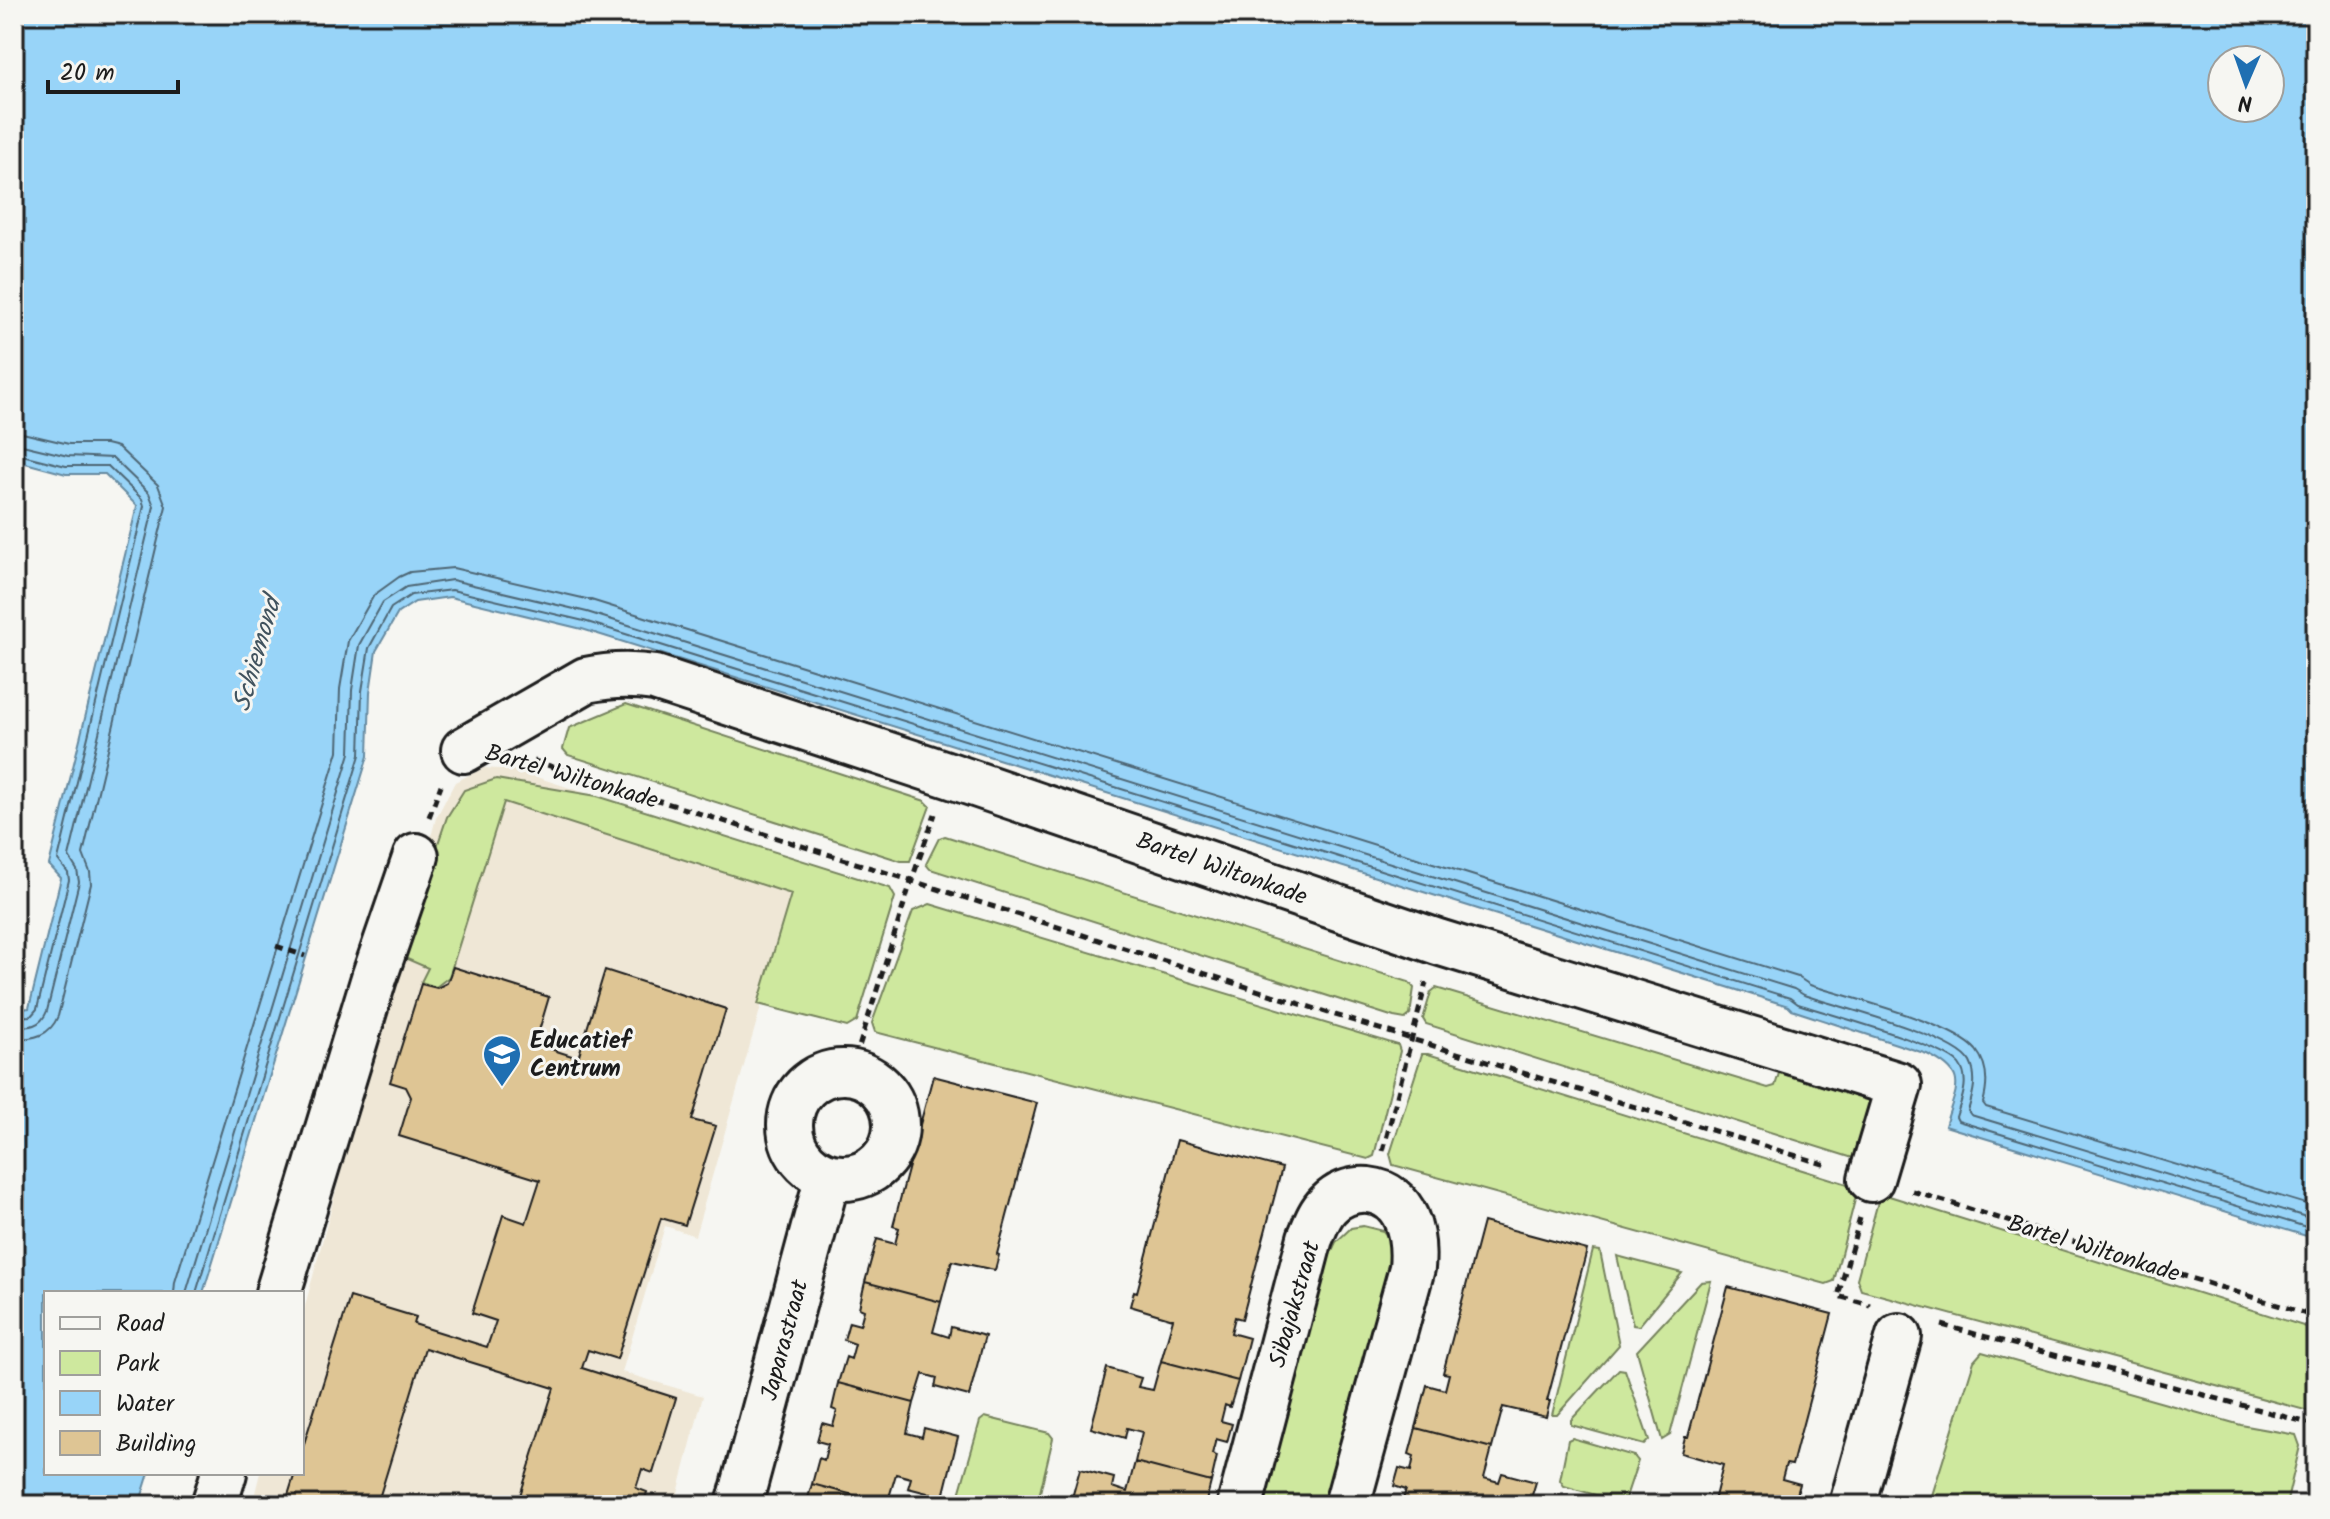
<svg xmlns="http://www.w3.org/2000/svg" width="2330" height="1519" font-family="Kalam,sans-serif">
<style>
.built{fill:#efe7d6}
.green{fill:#cee89e;stroke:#75825d;stroke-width:2}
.water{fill:#98d4f8;stroke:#668aa0;stroke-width:2;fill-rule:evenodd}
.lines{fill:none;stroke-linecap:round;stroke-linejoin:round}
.shore{stroke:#4e6674;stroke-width:2}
.building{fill:#dec594;stroke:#1c1c1c;stroke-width:2}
.street-casing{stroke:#1c1c1c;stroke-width:50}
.path{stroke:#1c1c1c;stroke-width:5;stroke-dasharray:8 6;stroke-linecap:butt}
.street{stroke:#f6f6f2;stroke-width:44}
.labels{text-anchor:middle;stroke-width:6;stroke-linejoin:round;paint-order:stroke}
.street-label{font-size:24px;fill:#1c1c1c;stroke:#f6f6f2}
.poi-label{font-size:24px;font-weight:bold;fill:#1c1c1c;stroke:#f6f6f2;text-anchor:start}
.water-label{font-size:26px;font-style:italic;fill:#41535e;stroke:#f6f6f2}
</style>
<rect width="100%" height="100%" fill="#f6f6f2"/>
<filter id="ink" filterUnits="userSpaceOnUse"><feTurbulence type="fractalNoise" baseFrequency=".0125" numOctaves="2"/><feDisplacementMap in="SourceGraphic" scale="16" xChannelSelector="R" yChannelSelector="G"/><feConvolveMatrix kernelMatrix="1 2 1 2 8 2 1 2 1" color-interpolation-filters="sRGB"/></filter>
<g filter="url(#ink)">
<path class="built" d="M484,768L515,770L802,864L695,1236L665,1226L622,1372L703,1396L675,1505H252L260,1473H302V1317L436,818L455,782Z"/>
<path class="green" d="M626,704L925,801L930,806L910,861H901L568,755L563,749L569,728Z
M496,779L597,796L890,888L895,897L857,1021L847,1027L758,1004L791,894L504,802L449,977L436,987L421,982L428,968L400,956L447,817L464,790Z
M945,836L1409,982L1414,988L1410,1015L1405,1019L1394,1017L930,869L926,864L939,838Z
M930,904L1398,1045L1400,1051L1374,1156L1368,1159L875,1032L872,1023L913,911Z
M1436,988L1768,1088L1775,1086L1780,1070L1876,1093L1856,1159L1426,1024L1423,1019L1431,992Z
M1422,1054H1428L1851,1185L1857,1192L1834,1281L1826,1284L1393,1165L1390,1154Z
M1886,1195L2316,1330V1413L1861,1290L1857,1279L1879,1198Z
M1363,1226L1383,1231L1397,1249L1332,1505H1258L1318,1280L1336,1242L1351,1228Z
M1593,1250L1600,1251L1619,1345L1557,1415H1552Z
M1617,1256L1682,1273L1639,1326L1633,1325Z
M1711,1281L1670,1435L1662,1440L1637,1351L1701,1282Z
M1982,1352L2241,1425L2296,1435L2300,1446L2286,1505H1929L1974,1361Z
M1619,1369L1625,1370L1649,1440L1644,1445L1571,1425V1420Z
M985,1417L1049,1433L1053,1438L1037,1505H956L980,1421Z
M1572,1438L1634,1456L1638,1461L1625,1500L1620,1502L1564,1486L1560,1480L1568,1440Z"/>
<path class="water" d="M14,14H2316V1239L1945,1126C1956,1087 1970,1075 1927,1054L1792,1010L1788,1006L582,629L450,597L415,602L398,613L376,651L370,692L368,756L203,1293H46V1473H149L139,1505H14V1010L29,1008L61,878L49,865L137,506L105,474H66L14,460ZM2222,60H2270V108H2222Z"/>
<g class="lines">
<path class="shore" d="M14,431L69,444H106L118,447L158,485L166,506L83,854L90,872L91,884L58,1016C50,1036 34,1039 14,1039
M14,443L68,456L113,458L149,493L154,506L69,857L77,870L79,882L47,1011C41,1027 29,1027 14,1027
M14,453L66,466H108L142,499L144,506L58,860L68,873L69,880L37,1009L31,1016L14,1017
M174,1293L175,1282L338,751L340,689L348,641L374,595L399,577L410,572L453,568L591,600L1798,977L1810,985C1847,997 1953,1023 1976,1050C1988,1065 1988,1085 1983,1103L1986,1107L2316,1207
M186,1293L350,753L352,690L359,645L383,602L406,587L452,580L587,612L1794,989L1804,995C1835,1006 1956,1036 1970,1062C1978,1078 1973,1094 1968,1111L1971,1115L2316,1220
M196,1293L360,755L362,691L369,648L391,608L411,595L452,590L584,621L1790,998L1798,1004C1826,1013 1945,1046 1959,1064C1971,1080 1961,1101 1956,1117L1958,1121L2316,1230"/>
</g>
<path class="building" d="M453,967L549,997L535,1044L578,1058L605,970L726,1009L692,1120L716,1126L685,1225L661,1218L617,1359L588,1350L582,1368L676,1398L653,1473L642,1469L636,1488L647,1492L643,1505H517L554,1388L425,1348L377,1505H285L295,1473H302V1450L350,1297L416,1317L414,1324L487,1347L496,1321L472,1313L503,1215L526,1223L540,1180L399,1136L411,1097L406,1087L390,1082L421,984L437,988L447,983Z
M933,1076L1037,1103L997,1254L999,1255L995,1270L952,1261L941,1302L865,1282L877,1239L895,1244L899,1228L893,1226Z
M1177,1140L1282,1168L1242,1319L1235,1317L1231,1333L1249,1338L1238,1381L1161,1361L1173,1319L1130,1306L1134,1291L1137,1292Z
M1483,1222L1587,1250L1547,1401H1550L1546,1417L1503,1407L1492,1448L1416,1428L1427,1385L1445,1390L1449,1374L1443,1373Z
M865,1282L941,1302L933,1332L949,1337L951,1327L985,1336L969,1396L935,1387L937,1378L923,1374L914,1403L838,1383L846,1357L851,1359L855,1344L844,1340L849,1322L860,1325L864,1310L859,1308Z
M1728,1287L1832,1314L1792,1465L1786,1464L1782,1479L1800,1484L1794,1505H1713L1723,1465L1681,1453L1685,1437H1688Z
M1161,1361L1238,1381L1230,1407L1225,1405L1221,1421L1232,1424L1227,1442L1216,1439L1212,1454L1217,1456L1211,1482L1135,1462L1142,1432L1127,1428L1125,1438L1091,1428L1107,1368L1141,1378L1138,1387L1153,1390Z
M838,1383L914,1403L907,1433L922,1437L924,1428L958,1437L943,1497L908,1488L911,1478L896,1474L887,1504L812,1484L819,1458L824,1460L828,1444L817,1441L822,1423L833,1426L837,1411L832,1409Z
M1416,1428L1492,1448L1484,1478L1499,1482L1502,1473L1536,1482L1529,1505H1396H1401L1406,1490L1394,1486L1399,1468L1411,1471L1414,1456L1409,1454Z
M1135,1462L1211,1482L1205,1505H1070L1080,1469L1114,1478L1112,1487L1127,1492Z
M812,1484L887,1504V1505H806Z"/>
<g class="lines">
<defs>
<path id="street" d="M464,750L586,680C609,675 630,674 655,678L949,775L1438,942L1899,1085L1871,1179
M790 1125a53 53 0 1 1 106 0a53 53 0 1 1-106 0Z
M278,1293L374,978L416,856
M214,1505L224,1473
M739,1505L828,1176
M1240,1505L1310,1238C1315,1227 1319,1214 1328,1205C1339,1194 1353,1189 1368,1190C1407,1194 1415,1235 1412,1268L1347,1505
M1852,1505L1899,1336"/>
</defs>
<use href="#street" class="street-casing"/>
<path class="path" d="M534,761L1411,1039L1830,1166
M429,817L441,785
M276,946L305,956
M851,1072L911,882L935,814
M1383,1151L1426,983
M1912,1191L2316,1317
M1860,1218L1838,1296L1870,1305
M14,1230L17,1231
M1942,1325L2316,1425"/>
<use href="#street" class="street"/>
</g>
</g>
<defs>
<symbol id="school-pin" viewBox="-11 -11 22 30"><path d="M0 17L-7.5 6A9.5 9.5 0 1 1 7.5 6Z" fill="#1f6fb2" stroke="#f6f6f2"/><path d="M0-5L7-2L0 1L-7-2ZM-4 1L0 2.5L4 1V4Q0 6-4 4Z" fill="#fff"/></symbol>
</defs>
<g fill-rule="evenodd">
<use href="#school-pin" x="480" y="1032" width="44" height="60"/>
</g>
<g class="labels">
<g class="street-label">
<text transform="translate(572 776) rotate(16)" y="8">Bartel Wiltonkade</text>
<text transform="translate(1222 868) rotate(19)" y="8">Bartel Wiltonkade</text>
<text transform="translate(2094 1248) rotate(17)" y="8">Bartel Wiltonkade</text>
<text transform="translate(1294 1304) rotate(-74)" y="8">Sibajakstraat</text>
<text transform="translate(784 1340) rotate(-75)" y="8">Japarastraat</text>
</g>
<g class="poi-label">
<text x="530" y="1048">Educatief<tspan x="530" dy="28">Centrum</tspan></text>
</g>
<g class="water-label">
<text transform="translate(256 654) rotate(-74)" y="9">Schiemond</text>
</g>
</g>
<rect width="2330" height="1519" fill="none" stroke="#f6f6f2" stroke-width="48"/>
<rect x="24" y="24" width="2282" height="1471" fill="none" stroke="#1c1c1c" stroke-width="3" filter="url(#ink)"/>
<rect x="44" y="1291" width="260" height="184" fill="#f6f6f2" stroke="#9f9f9c" stroke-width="2"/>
<rect x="60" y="1317" width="40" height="12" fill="#f6f6f2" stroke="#9f9f9c" stroke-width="2"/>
<text x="116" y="1331" font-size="24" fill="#1c1c1c">Road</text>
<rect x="60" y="1351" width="40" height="24" fill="#cee89e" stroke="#9f9f9c" stroke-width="2"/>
<text x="116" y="1371" font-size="24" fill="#1c1c1c">Park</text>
<rect x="60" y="1391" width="40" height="24" fill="#98d4f8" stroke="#9f9f9c" stroke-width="2"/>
<text x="116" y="1411" font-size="24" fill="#1c1c1c">Water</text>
<rect x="60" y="1431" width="40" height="24" fill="#dec594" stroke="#9f9f9c" stroke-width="2"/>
<text x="116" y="1451" font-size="24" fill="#1c1c1c">Building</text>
<g transform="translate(2246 84) rotate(182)"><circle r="38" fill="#f6f6f2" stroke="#9f9f9c" stroke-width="2"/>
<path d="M0-6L14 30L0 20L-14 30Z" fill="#1f6fb2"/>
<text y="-12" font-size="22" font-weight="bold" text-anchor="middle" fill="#1c1c1c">N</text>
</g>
<path d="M48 80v12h130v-12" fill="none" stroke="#1c1c1c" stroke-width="4"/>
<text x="60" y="80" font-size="24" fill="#1c1c1c" stroke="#f6f6f2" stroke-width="6" paint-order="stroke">20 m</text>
</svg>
